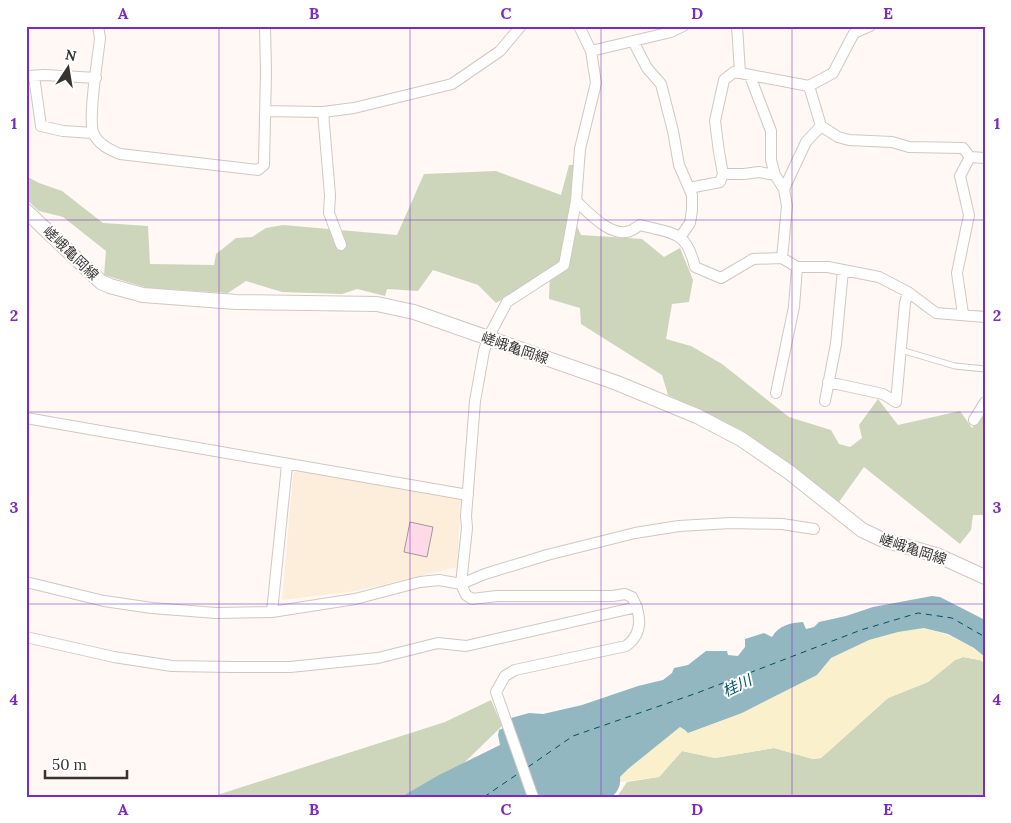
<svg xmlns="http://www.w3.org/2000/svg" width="1011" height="823" font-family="Lora,'Noto Sans JP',serif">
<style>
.industrial{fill:#fdeedb}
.green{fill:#cdd6ba}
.sand{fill:#faf0cb}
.water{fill:#92b7c0}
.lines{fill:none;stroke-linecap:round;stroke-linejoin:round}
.ferry{stroke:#005261;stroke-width:1;stroke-dasharray:6 5;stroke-linecap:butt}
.building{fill:#fddae6;stroke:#a3989c}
.service-casing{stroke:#d1c7c2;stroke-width:7}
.minor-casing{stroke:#d1c7c2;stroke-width:12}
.secondary-casing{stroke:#d1c7c2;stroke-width:16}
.service{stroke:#fff;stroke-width:5}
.minor{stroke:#fff;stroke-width:10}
.secondary{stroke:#fff;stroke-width:14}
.grid{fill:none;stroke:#7b2cbf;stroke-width:1;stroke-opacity:0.55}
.labels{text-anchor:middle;stroke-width:4;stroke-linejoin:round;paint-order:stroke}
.street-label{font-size:14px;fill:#373331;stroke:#fff}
.water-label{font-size:15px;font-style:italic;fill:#005261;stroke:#fff}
.neatline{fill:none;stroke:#7b2cbf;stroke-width:2}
.grid-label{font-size:16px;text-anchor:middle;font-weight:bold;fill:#7b2cbf}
</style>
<rect width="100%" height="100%" fill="#fff8f5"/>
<path class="industrial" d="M296,470L461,498L457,567L356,591L282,600L293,475Z"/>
<path class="green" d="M569,165H576L570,210L581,235L642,239L664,257L680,248L693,280L689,302L672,304L666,339L691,346L722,364L789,417L831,430L839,444L850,447L862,438L859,425L878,399L898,425L960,411L972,428L985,412V515H973L971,530L960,544L864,467L839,502L741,430L668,395L662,375L581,324L580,308L549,299L550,270L496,303L478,285L433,270L418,291L387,289L385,296L357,289L342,294L282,292L246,281L228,293L148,288L104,275L106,251L63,217L39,211L26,199V176L39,183L62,191L103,223L148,226L150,264L214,265L216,254L236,238L252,237L266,228L283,225L397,235L424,174L496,171L561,195Z
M963,657L980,660L985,663V797H617L627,782L659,777L682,751L715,758L774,748L813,759L821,758L888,698L928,682L955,660Z
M491,700L502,726L464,763L401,797H211L445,722Z"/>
<path class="sand" d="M924,628C947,634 966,641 985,657V663L980,660L963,657L955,660L928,682L888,698L821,758L813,759L774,748L715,758L682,751L659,777L621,782L620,777L628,769L680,727L685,730L688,733L742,713L817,675L831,658L869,640L898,632Z"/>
<path class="water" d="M932,596L940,597L985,620V657L974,648L948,634L924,628L898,632L869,640L831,658L817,675L742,713L688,733L685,730L680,727L628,769L620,777C621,785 618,791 612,797H401L439,775L500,745L498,735L499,730L511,725V718L529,713L543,714L582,705L638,686L663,680L672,673L674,668L688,665L706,651H727L728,655L738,656L745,647V639L764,633L772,637C779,625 790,623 803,622L806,629L814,627L819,622L846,616L873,607Z"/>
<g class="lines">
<path class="ferry" d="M528,767L573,736L697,693L861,630L918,613L952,618L985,637
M484,797L519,773"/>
</g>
<path class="building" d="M410,522L433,527L427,557L404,552Z"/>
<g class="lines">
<defs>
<path id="service" d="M901,350L955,366L985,369"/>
<path id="minor" d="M98,26L100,38C98,58 88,116 93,132C97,144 110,150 120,154L258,170L264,165L266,72L265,26
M579,26L591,51L596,83L580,149L576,201C589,213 611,238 630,231C633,230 637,227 640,225C674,234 686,230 695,267L721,278L753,259L782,258L797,267H828L879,277L908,292L936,313L985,317
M737,26L740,73L809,86L833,73L854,33L870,26
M633,41L647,68L661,84L673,131L679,165L692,195V210L690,223L681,236
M591,51L671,32L683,26
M26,76L45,75L96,78
M34,76L41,126L63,131L93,133
M750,76L771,131V160L775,175L784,189L787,206L782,258
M809,86L821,126L838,137L849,140L892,142L909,147L963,148L970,157
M266,111L323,112L354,108L452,84L500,51L521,26
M323,112L330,195L329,213L341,245
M723,174H744L759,172L775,175
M689,188L720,182L723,174L719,152L715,121L724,80L734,72L740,73
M784,189L806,142L821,126
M963,314L957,273L969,215L960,176L970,157L985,158
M828,382L883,394L896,402L905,303L908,292
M776,393L794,307L797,267
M825,401L836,344L843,270
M26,418L468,495
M974,420L985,402
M26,582L104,601L152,608L216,613L272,612L355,599L420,582L439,580L461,584L485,574L547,555L635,533L679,526L731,523L782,524L814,529
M272,612L287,465
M26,637L114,657L172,666L231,667H290L378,658L438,643L466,646L637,607
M533,797L496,692L505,676L515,670L626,646C644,633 641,614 632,597L625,594L613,596H497L472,599L466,595L461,584L467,528L466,516L475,401L484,351L488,338L507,302L564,265L576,201"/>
<path id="secondary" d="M26,211L101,282L110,286L143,295L236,302L377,304L414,312L617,383L697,416L741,439L789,472L862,530L881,539L939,556L985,577"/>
</defs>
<use href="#service" class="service-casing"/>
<use href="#minor" class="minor-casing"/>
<use href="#secondary" class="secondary-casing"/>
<use href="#service" class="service"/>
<use href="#minor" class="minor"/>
<use href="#secondary" class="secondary"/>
</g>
<path class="grid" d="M219,26V797M410,26V797M601,26V797M792,26V797M26,220H985M26,412H985M26,604H985"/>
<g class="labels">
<g class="street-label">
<text transform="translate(71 253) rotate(44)" y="5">嵯峨亀岡線</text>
<text transform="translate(515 348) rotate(19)" y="5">嵯峨亀岡線</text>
<text transform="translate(913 549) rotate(18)" y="5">嵯峨亀岡線</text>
</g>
<g class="water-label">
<text transform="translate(737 686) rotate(-26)" y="5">桂川</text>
</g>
</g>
<rect width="1011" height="823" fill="none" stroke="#ffffff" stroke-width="55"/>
<g transform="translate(68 68) rotate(12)" stroke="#ffffff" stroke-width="4" paint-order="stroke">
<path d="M0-4L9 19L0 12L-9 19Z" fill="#373331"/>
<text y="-8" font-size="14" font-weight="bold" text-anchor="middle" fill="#373331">N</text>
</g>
<path d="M45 770v8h82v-8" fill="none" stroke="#373331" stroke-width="2.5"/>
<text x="52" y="770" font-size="15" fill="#373331" stroke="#ffffff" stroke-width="4" paint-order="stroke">50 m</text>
<rect x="28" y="28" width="956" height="768" class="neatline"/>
<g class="grid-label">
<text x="123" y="19">A</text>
<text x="314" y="19">B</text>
<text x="506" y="19">C</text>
<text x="697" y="19">D</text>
<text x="888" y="19">E</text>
<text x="14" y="129">1</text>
<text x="997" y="129">1</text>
<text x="14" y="321">2</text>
<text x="997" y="321">2</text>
<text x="14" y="513">3</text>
<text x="997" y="513">3</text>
<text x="14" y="705">4</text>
<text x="997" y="705">4</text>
<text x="123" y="815">A</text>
<text x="314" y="815">B</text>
<text x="506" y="815">C</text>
<text x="697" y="815">D</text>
<text x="888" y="815">E</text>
</g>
</svg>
